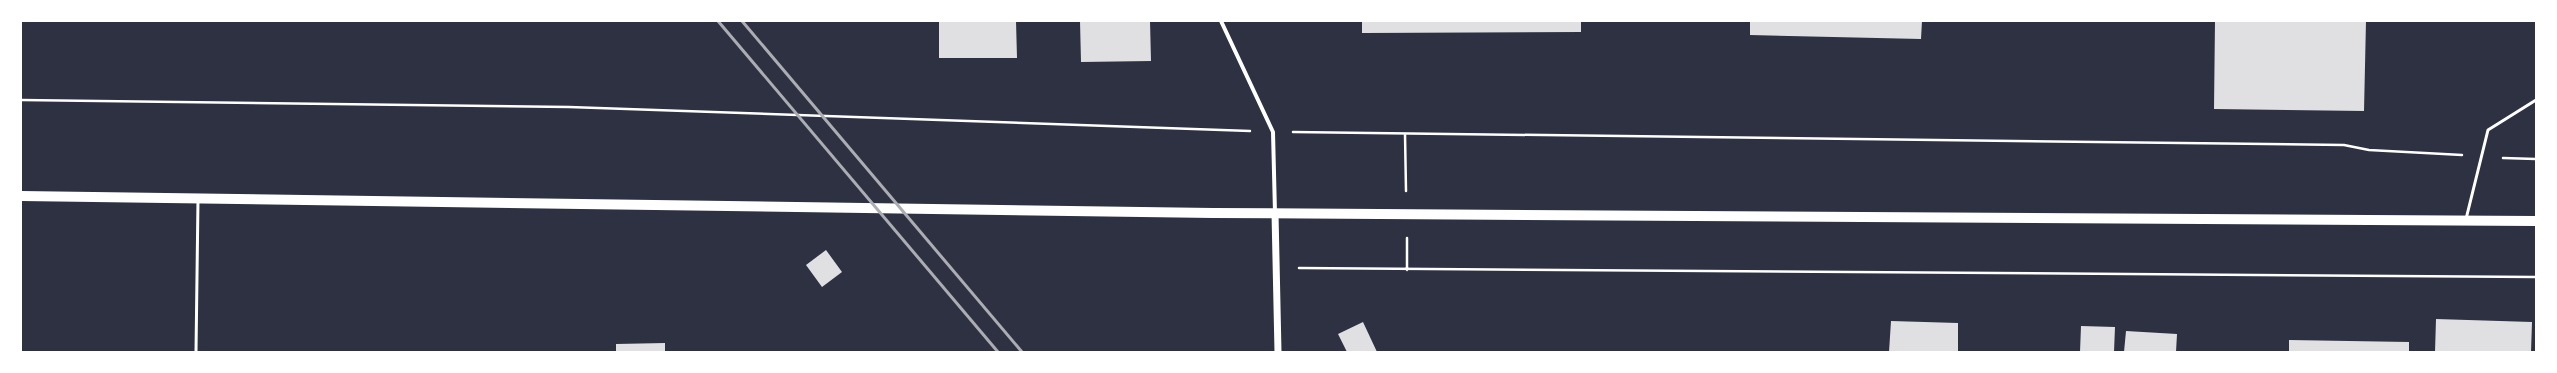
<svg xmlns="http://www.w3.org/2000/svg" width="2557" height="373" font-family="Manrope,sans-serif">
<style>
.building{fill:#e0e0e3}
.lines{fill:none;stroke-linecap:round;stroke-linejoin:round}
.path{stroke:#fff;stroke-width:2.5}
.service{stroke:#fff;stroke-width:3}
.minor{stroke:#fff;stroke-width:4}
.tertiary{stroke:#fff;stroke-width:7}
.primary{stroke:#fff;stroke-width:10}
.rail{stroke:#abadb3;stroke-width:3}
</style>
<rect width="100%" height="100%" fill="#2d3142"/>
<path class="building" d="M939,21H1016L1017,58H939Z
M1080,21H1150L1151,61L1081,62Z
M1362,21H1581V32L1362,33Z
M1750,21H1922L1921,39L1750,35Z
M2215,21H2366L2364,111L2214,109Z
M826,250L842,272L822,287L806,265Z
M2436,319L2532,322L2531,352H2435Z
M1891,321L1958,323V352H1889Z
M1363,322L1377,352H1347L1338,334Z
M2081,326L2115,327L2114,352H2080Z
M2126,331L2177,334L2176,352H2124Z
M2289,340L2409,342V352H2289Z
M665,343V352H616V344Z"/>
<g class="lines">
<path class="path" d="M21,100L569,107L1250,131
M1293,132L2344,145L2369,150L2462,155
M1405,134L1406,191
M2503,158L2536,159
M1407,238V270
M1299,268L2536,277"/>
<path class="service" d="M2466,219L2488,130L2536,100
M196,352L198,200"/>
<path class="minor" d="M1221,21L1273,132L1275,213"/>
<path class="tertiary" d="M1275,213L1278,352"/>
<path class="primary" d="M21,196L1213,213L2536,221"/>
<path class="rail" d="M718,21L998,352
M742,21L1022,352"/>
</g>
<rect width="2557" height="373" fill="none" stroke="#ffffff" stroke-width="44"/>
</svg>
